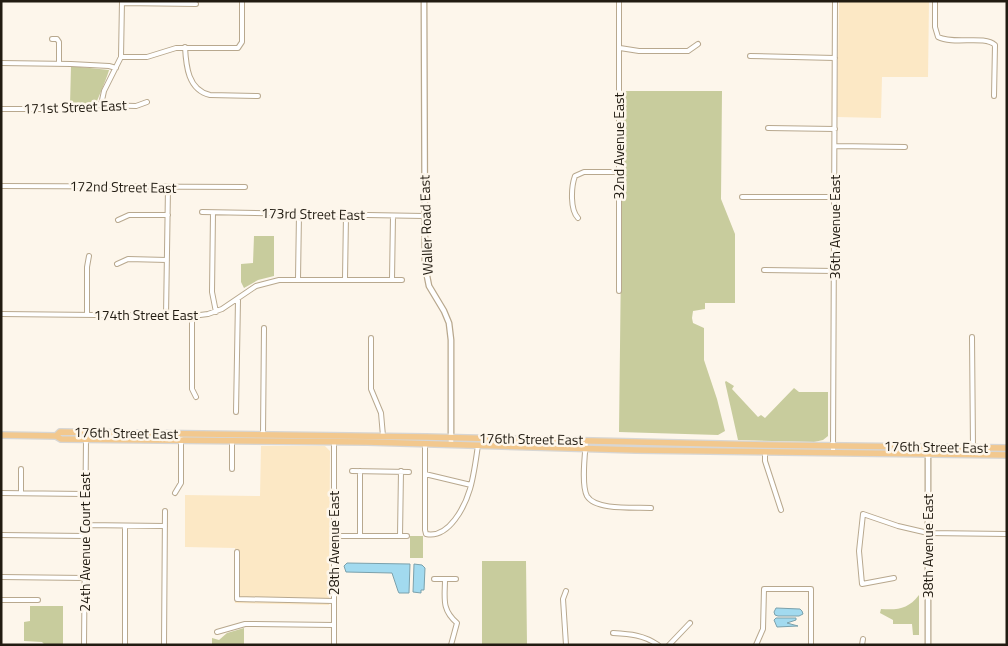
<svg xmlns="http://www.w3.org/2000/svg" width="1008" height="646" font-family="'Titillium Web',sans-serif">
<style>
.built{fill:#fce8c5}
.green{fill:#c8cc9d}
.water{fill:#a2daef;stroke:#7ba1ac}
.lines{fill:none;stroke-linecap:round;stroke-linejoin:round}
.minor-casing{stroke:#b8a88e;stroke-width:6}
.tertiary-casing{stroke:#b8a88e;stroke-width:7}
.primary-casing{stroke:#d7d6d4;stroke-width:8}
.minor{stroke:#fff;stroke-width:4}
.tertiary{stroke:#fff;stroke-width:4.5}
.primary{stroke:#f2c88e;stroke-width:5.5}
.labels{text-anchor:middle;stroke-width:5;stroke-linejoin:round;paint-order:stroke}
.street-label{font-size:14px;fill:#211b11;stroke:#fdf6eb}
</style>
<rect width="100%" height="100%" fill="#fdf6eb"/>
<path class="built" d="M839,1H929L928,77H882L881,118L837,117Z
M261,446H325L330,451L329,605L235,603V548L185,547V495L260,496Z"/>
<path class="green" d="M71,66L109,70C109,72 99,97 97,101L81,105H70Z
M623,91H722L721,199L735,234V303H705V309L693,311L692,318L693,323L704,328V360L717,399L725,431L718,435L619,432Z
M254,236H274V276L258,280L244,288L241,282V264L253,263Z
M726,381L734,386L732,389L758,417L761,415L765,418L794,388L799,392H828V436L823,440L814,442L738,440L725,382Z
M410,536H423V558H410Z
M482,561H526L527,645H482Z
M919,595V635H913L912,624H893V620L880,613L881,609C899,610 908,609 919,595Z
M30,606H63V645H45L42,642L24,641V622L30,621Z
M244,628V645L212,644V638L219,640L227,633Z"/>
<path class="water" d="M347,563L410,564L409,593H399L398,591L392,573L346,572L344,566Z
M414,564L422,565L425,568L424,590H421V593L413,592Z
M776,608L800,609L802,611L803,614L799,616H778L775,615L774,612Z
M776,618H796V620L787,623L798,626L777,627L774,620Z"/>
<g class="lines">
<defs>
<path id="minor" d="M935,1V27L938,37C954,45 984,35 995,45L994,96
M122,3L196,4
M52,39H57L59,42V64
M185,47C186,66 188,90 210,95L258,96
M620,48L639,51H688L698,44
M750,56L835,58
M121,57H147L176,48H238L242,42V1
M1,63L71,64L109,66L116,68
M101,105L104,91L121,57L122,1
M1,109H71L101,105L136,106L147,102
M768,128L835,129
M835,146L905,147
M1,186L245,187
M742,197H834
M202,212L424,216
M213,213L212,292L216,312
M578,218C570,210 571,187 575,176L584,172H619
M118,220L129,215H168
M117,264L128,259L167,260
M764,270L835,271
M298,279L299,214
M345,279L346,215
M392,279L393,216
M619,291V1
M1,314L192,316L208,314L222,309L256,286L279,280H402
M87,315V267L89,256
M166,316L168,188
M192,316V389L196,397
M972,337L973,448
M371,338V389L381,413L383,436
M236,412L238,300
M263,435L264,328
M586,441C585,454 581,485 587,496C596,511 636,507 651,508
M425,443V530L426,534C449,539 465,506 470,489C474,475 476,460 478,445
M765,452V461L781,510
M833,453L835,1
M232,469V441
M352,471L409,472
M425,474L471,485
M1,493L85,494
M21,493V469
M175,493L181,483V439
M85,525L165,526
M1,535L85,536
M335,536H407
M360,536V471
M400,536L401,471
M237,552V599L334,601
M1,577L85,578
M894,578L862,584L859,551L863,514L898,526L928,533L1007,534
M434,579H456
M445,579C445,598 441,609 457,623L451,645
M566,591L563,599L566,645
M1,600H38
M217,632L245,624L334,625
M613,633C630,634 644,635 658,645
M84,645L86,439
M125,645V526
M164,645L165,511
M334,645V442
M669,645L690,623
M756,645L763,629L764,589H811V645
M862,645L863,639"/>
<path id="tertiary" d="M424,1L425,266L429,286L444,311L449,323L451,340V444
M928,645V448"/>
<path id="primary" d="M1,435L56,436L61,439L367,442L636,450L1007,455
M56,436L60,432L426,437L764,445L1007,448"/>
</defs>
<use href="#minor" class="minor-casing"/>
<use href="#tertiary" class="tertiary-casing"/>
<use href="#primary" class="primary-casing"/>
<use href="#minor" class="minor"/>
<use href="#tertiary" class="tertiary"/>
<use href="#primary" class="primary"/>
</g>
<g class="labels">
<g class="street-label">
<text transform="translate(75 107) rotate(-2)" y="5">171st Street East</text>
<text transform="translate(619 146) rotate(-90)" y="5">32nd Avenue East</text>
<text transform="translate(123 187) rotate(1)" y="5">172nd Street East</text>
<text transform="translate(313 214) rotate(1)" y="5">173rd Street East</text>
<text transform="translate(426 225) rotate(-92)" y="5">Waller Road East</text>
<text transform="translate(835 227) rotate(-90)" y="5">36th Avenue East</text>
<text x="146" y="320">174th Street East</text>
<text transform="translate(126 433) rotate(1)" y="5">176th Street East</text>
<text transform="translate(531 439) rotate(1)" y="5">176th Street East</text>
<text transform="translate(936 447) rotate(1)" y="5">176th Street East</text>
<text transform="translate(85 542) rotate(-90)" y="5">24th Avenue Court East</text>
<text transform="translate(334 543) rotate(-90)" y="5">28th Avenue East</text>
<text transform="translate(928 546) rotate(-90)" y="5">38th Avenue East</text>
</g>
</g>
<rect width="1008" height="646" fill="none" stroke="#211b11" stroke-width="5"/>
</svg>
